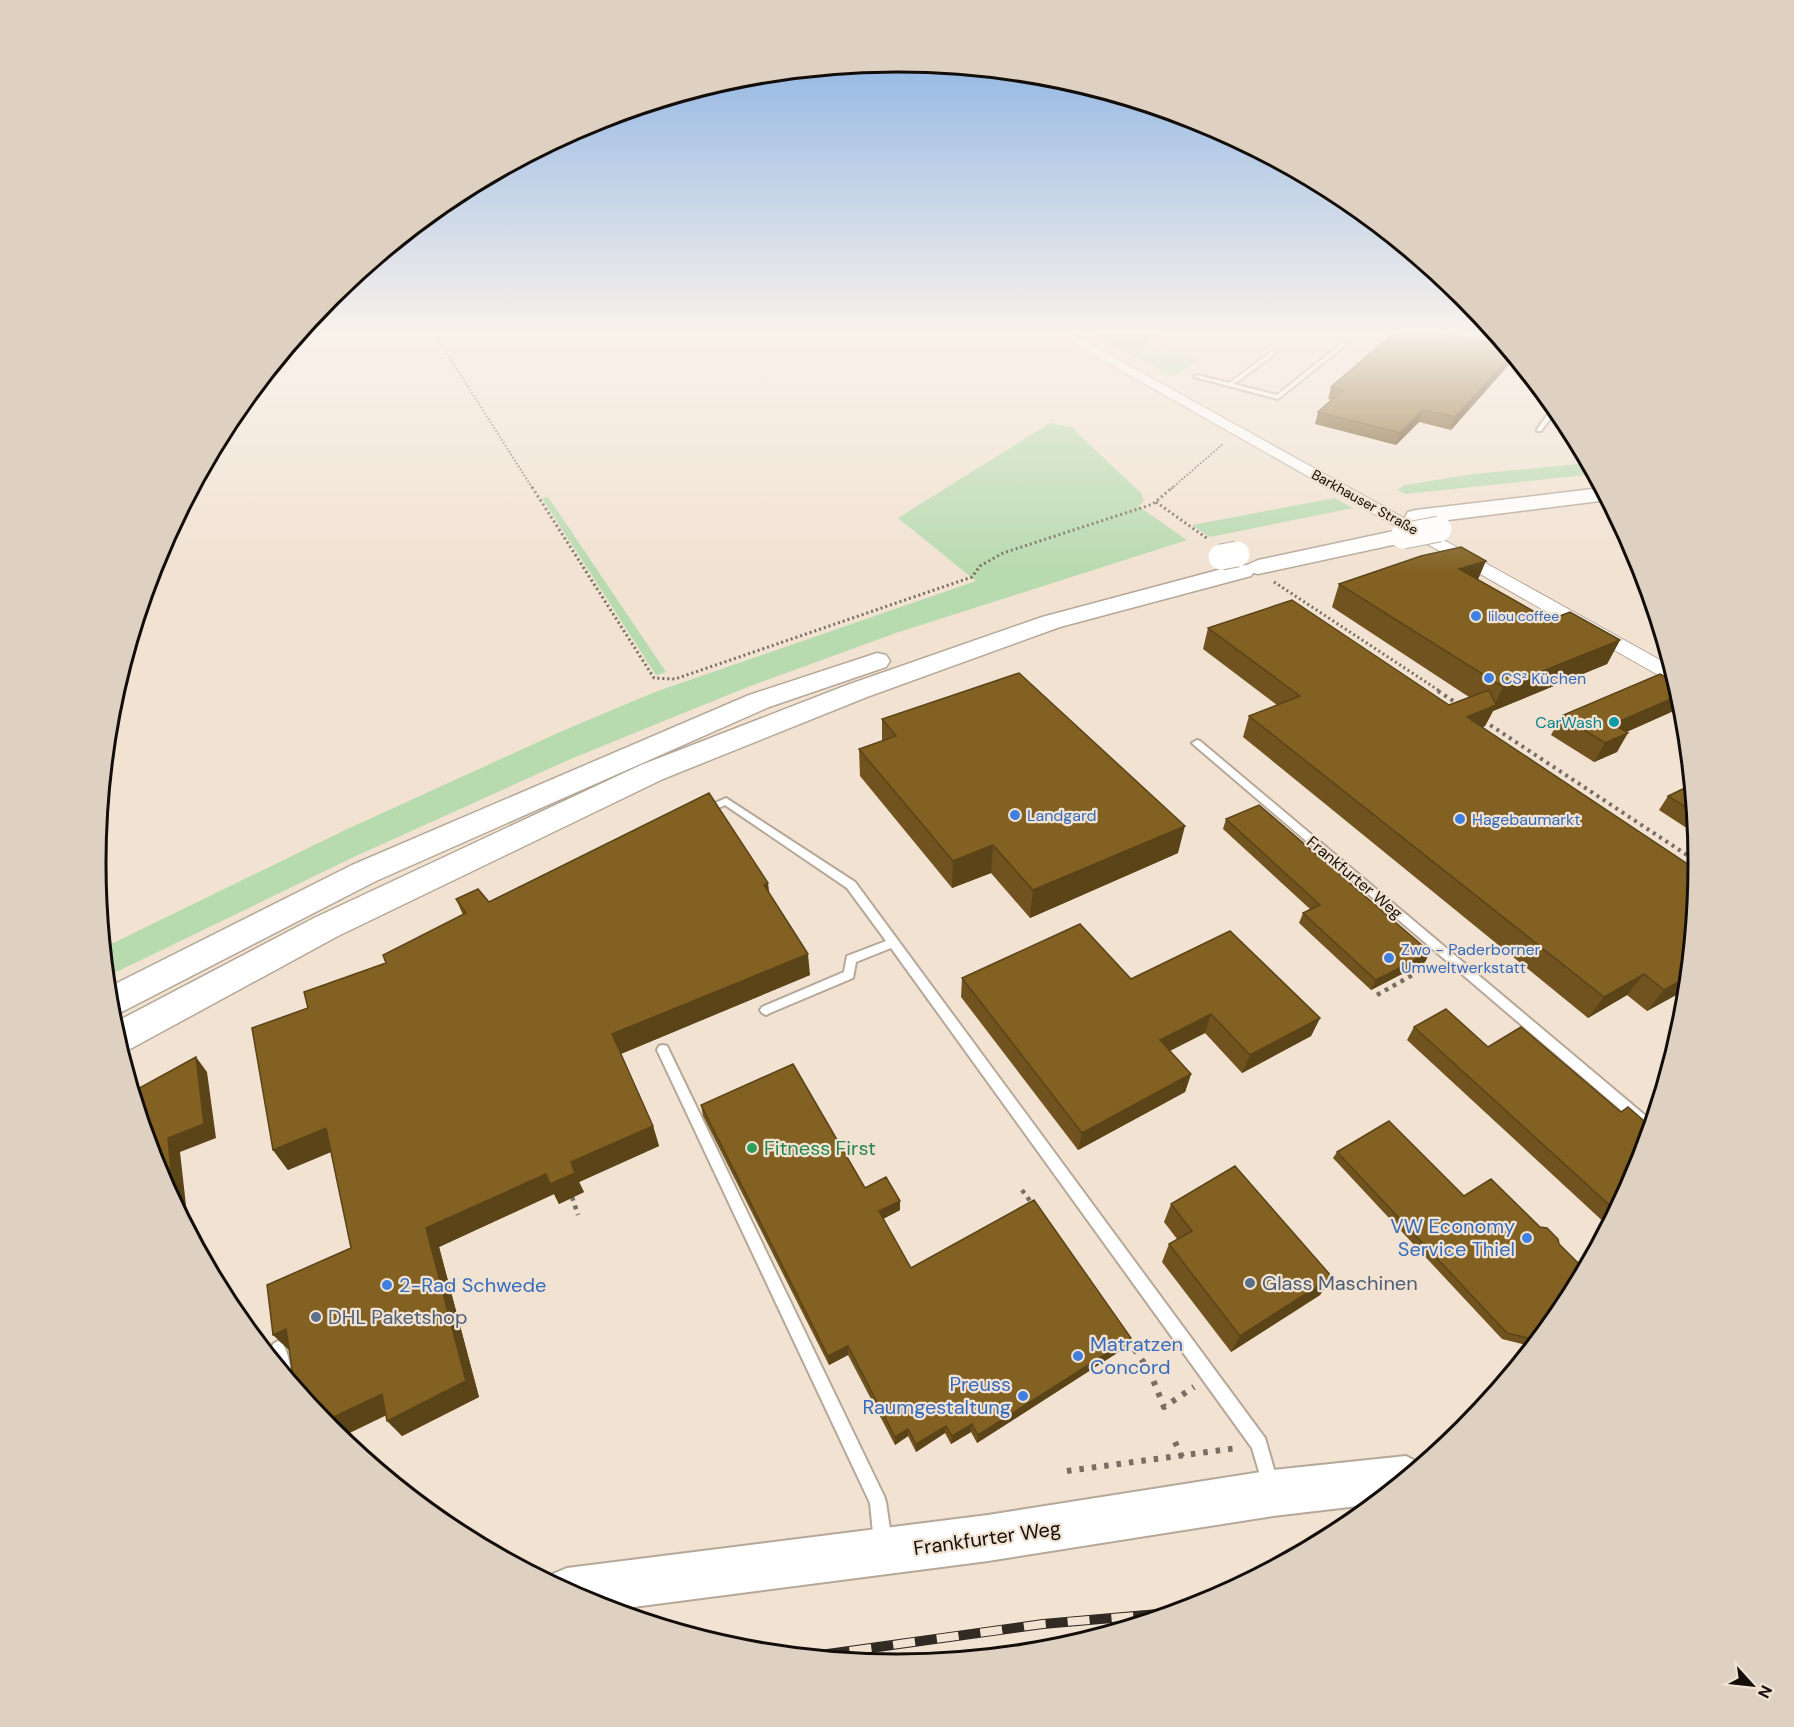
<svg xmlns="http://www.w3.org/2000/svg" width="1794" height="1727" font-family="'DM Sans',sans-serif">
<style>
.green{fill:#b7daaf}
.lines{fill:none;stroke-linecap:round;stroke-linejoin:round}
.service-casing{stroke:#b6a898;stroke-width:4}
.tertiary-casing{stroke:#b6a898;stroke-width:2}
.secondary-casing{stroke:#b6a898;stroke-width:4}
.trunk-casing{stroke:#b6a898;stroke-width:3}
.path-far4{stroke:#786e64;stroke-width:2;stroke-dasharray:1.5 2;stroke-linecap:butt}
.path-far3{stroke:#786e64;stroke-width:3;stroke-dasharray:2 3;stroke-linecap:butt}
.path-far2{stroke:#786e64;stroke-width:4;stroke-dasharray:3 4.5;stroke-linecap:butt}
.path-far1{stroke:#786e64;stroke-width:4.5;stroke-dasharray:4 5;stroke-linecap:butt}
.path{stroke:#786e64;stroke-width:6;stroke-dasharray:4.5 8;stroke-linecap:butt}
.service{fill:#fff;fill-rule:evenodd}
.tertiary{fill:#fff;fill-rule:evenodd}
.secondary{fill:#fff;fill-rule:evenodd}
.trunk{fill:#fff;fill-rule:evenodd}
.rail-casing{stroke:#312b24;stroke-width:10}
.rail{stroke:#f1e2d2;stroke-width:8;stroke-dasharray:22;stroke-linecap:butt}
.trunk-bridge-casing{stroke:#b6a898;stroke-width:27;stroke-linecap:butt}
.trunk-bridge{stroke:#fff;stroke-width:25}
.wall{fill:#70531e}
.shaded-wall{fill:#5b4418}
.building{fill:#826123;stroke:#5b4418;stroke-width:1.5}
.shop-dot{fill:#3f7fe0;stroke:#f1e2d2;stroke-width:2}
.culture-dot{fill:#0f9aa8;stroke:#f1e2d2;stroke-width:2}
.leisure-dot{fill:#2e9e5b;stroke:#f1e2d2;stroke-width:2}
.service-dot{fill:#5c6f8a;stroke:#f1e2d2;stroke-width:2}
.labels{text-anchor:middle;stroke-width:4.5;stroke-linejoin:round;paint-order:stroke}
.far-street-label{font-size:14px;fill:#130e09;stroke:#f1e2d2}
.far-shop-label{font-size:14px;fill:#366cbe;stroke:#f1e2d2;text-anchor:start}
.shop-label{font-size:16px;fill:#366cbe;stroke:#f1e2d2;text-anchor:start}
.culture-label{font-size:16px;fill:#0d838f;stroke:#f1e2d2;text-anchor:end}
.street-label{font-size:16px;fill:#130e09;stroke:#f1e2d2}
.near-leisure-label{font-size:20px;fill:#27864d;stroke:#f1e2d2;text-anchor:start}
.near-shop-label{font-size:20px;fill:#366cbe;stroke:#f1e2d2;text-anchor:end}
.near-service-label{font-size:20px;fill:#4e5e75;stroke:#f1e2d2;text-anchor:start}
.near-street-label{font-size:20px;fill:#130e09;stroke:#f1e2d2}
.rim{fill:none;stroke:#130e09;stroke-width:3}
</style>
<rect width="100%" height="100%" fill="#f1e2d2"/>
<path class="green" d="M1086,330H1151L1164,333L1144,346L1199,360L1173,377Z
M1050,423L1071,427L1141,493L1144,501L1138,506L1187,540L896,633L745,688L573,758L358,855L106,977L103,948L343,831L560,732L655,692L976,581L898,518Z
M1588,463L1594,474L1406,494L1397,490L1405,485L1474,474Z
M548,497L666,672L656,675L542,498Z
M1335,498L1353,508L1210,537L1192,525Z"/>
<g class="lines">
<defs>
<path id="service" d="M1343,342L1348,343L1278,399L1194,377L1197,375L1229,383L1273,351L1276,353L1275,354L1234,384L1277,395Z
M1554,406L1557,410L1541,431H1537V429Z
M1197,740L1200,741L1653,1122L1649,1134L1194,745L1192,743Z
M726,798L855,882L1265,1438L1278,1483L1276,1489L1270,1491L1264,1489L1252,1448L891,948L856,962L853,978L770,1013L766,1015L762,1013L760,1010L762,1007L844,972L847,956L886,941L847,888L725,805L706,814L701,811L702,809Z
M663,1045L667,1046L669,1050L884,1496L886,1502L892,1543L889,1549L883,1552L877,1549L874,1543L870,1503L657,1050L659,1046Z
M278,1341L283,1344C288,1354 293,1370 288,1380C279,1369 267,1358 273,1344Z"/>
<path id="tertiary" d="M1050,330H1065L1671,666L1676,682L1667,680Z"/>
<path id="secondary" d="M1406,1456L1423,1465L1375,1504L1273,1516L988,1561L610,1610L590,1604L547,1582L550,1575L567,1568L988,1515L1273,1470Z"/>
<path id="trunk" d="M1601,488L1608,500L1416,524L1408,522L1405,517L1408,512L1416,510Z
M1403,529L1411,531L1415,536L1411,541L1258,574L1253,573L1251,576L1060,627L867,697L663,779L338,936L121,1054L112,1024L314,918L641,765L847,685L1042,617L1233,566L1247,565L1258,560Z
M877,653L886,655L890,661L886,667L769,707L376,881L110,1018L107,988L352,865L749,695Z"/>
</defs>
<use href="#service" class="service-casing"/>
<use href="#tertiary" class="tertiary-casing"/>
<use href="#secondary" class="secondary-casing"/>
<use href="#trunk" class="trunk-casing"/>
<path class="path-far4" d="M432,330L533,489
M1171,489L1224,443"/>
<path class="path-far3" d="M532,487L654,678L675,679L972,577L980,566L1003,553L1153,504L1173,487
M1156,502L1208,539
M1274,582L1441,692"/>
<path class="path-far2" d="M1438,691L1458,704
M1484,721L1699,863"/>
<path class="path-far1" d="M1377,995L1432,964
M1677,1025L1683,1021
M1022,1190L1033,1205
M572,1197L578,1215"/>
<path class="path" d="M1127,1339L1149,1370L1164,1407L1194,1387
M1175,1442L1182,1457
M1067,1471L1237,1448"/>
<use href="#service" class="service"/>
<use href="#tertiary" class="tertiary"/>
<use href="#secondary" class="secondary"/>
<use href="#trunk" class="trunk"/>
<defs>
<path id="rail" d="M806,1657L1043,1624L1181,1612"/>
</defs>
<use href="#rail" class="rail-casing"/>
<use href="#rail" class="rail"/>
<defs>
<path id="trunk-bridge" d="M1403,536L1439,529
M1221,557L1237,554"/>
</defs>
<use href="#trunk-bridge" class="trunk-bridge-casing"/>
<use href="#trunk-bridge" class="trunk-bridge"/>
</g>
<path class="wall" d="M1505,346L1514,357L1513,360L1451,430L1419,422L1396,445L1315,424L1318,412L1332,400L1328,399L1331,387Z
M1478,580L1549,620L1620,640L1607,664L1493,711L1485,726L1482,727L1687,989L1647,1011L1627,995L1588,1018L1243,737L1249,716L1277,705L1203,649L1208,628L1449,705L1469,697L1332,607L1339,584Z
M1676,683L1682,702L1678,709L1626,732L1617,752L1594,762L1551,735L1561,716Z
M882,719L1178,853L1030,918L991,873L952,888L860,776L859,749L882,741Z
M1691,785L1695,822L1685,827L1659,810L1668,796Z
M1226,819L1430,952L1425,962L1371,990L1299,923L1303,913L1310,909L1223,829Z
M769,893L810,975L621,1054L653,1126L659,1146L579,1182L584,1192L559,1204L554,1194L439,1247L479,1397L402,1436L386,1415L339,1438L330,1430L351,1248L331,1152L288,1170L273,1150L308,1008L386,963L463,915L456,899L489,902Z
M962,978L1131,979L1320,1018L1311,1036L1242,1073L1205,1033L1170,1051L1191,1074L1185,1092L1078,1150L961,997Z
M1414,1027L1488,1047L1638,1171L1608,1226L1407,1040Z
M701,1105L865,1188L900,1201V1210L883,1219L911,1268L1128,1346L977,1443L971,1432L951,1444L945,1433L916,1452L908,1436L895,1445L848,1355L829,1365L703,1116Z
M1337,1152L1564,1309L1526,1345L1502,1339L1333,1158Z
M1171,1204L1332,1277L1320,1295L1231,1352L1162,1262L1169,1244L1177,1239L1164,1222Z"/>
<path class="shaded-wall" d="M1512,355L1514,357L1513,360L1451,430L1455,417Z
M1423,410L1419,422L1396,445L1400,433Z
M1486,561L1476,584L1459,569Z
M1620,640L1607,664L1493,711L1485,726L1457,738L1467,717L1494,706L1503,687Z
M1680,695L1682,702L1678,709L1602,743L1613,724Z
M1628,733L1617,752L1594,762L1605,743Z
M1694,814L1695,822L1685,827Z
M1185,826L1178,853L1030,918L1033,890Z
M993,845L991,873L952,888L953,861Z
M768,883L771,905L764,885Z
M1430,952L1425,962L1371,990L1376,980Z
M808,954L810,975L618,1055L612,1034Z
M1644,974L1627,995L1588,1018L1604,997Z
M1688,977L1687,989L1647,1011L1664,990Z
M1211,1014L1205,1033L1155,1058L1160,1040Z
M1320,1018L1311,1036L1242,1073L1250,1055Z
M196,1057L207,1072L216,1138L180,1152L189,1232L174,1204L168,1138Z
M1191,1074L1185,1092L1078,1150L1082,1133Z
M653,1126L659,1146L579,1182L584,1192L559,1204L554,1194L439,1247L479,1397L402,1436L387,1421L426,1228Z
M326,1128L340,1148L288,1170L273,1150Z
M900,1201V1210L879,1221V1211Z
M1332,1277L1320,1295L1231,1352L1240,1336Z
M1549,1327L1546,1330L1526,1345L1532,1339Z
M286,1329L291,1352L273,1335Z
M1131,1338L1128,1346L977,1443L978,1435Z
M848,1346V1355L829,1365L828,1356Z
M382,1394L397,1410L339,1438L330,1430L323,1422Z
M972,1424L971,1432L951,1444L952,1436Z
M946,1426L945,1433L916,1452V1444Z
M908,1429V1436L895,1445V1437Z"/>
<path class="building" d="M1398,330H1429L1505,346L1512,355L1455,417L1423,410L1400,433L1318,412L1343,390L1331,387Z
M1461,547L1486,561L1459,569L1549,620L1570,612L1620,640L1503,687L1339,584L1421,556Z
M1292,600L1449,705L1489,690L1496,705L1467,717L1698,871L1688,977L1664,990L1644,974L1604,997L1249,716L1300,696L1208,628Z
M1019,673L1185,826L1033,890L993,845L953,861L859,749L896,736L882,719Z
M1660,674L1676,683L1680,695L1613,724L1628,733L1605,743L1561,716Z
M1691,785L1694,812L1668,796Z
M709,793L768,883L764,885L808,954L612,1034L653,1126L571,1162L575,1173L550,1184L546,1174L426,1228L466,1381L387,1421L382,1394L323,1422L295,1388L286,1329L273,1335L267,1285L351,1248L326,1128L273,1150L252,1028L308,1008L304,992L386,963L383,955L466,913L456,899L478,889L489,902Z
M1259,805L1430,952L1376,980L1303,913L1320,905L1226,819Z
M1080,924L1131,979L1230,931L1320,1018L1250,1055L1211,1014L1160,1040L1191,1074L1082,1133L962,978Z
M1446,1009L1488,1047L1521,1027L1621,1112L1628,1107L1651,1127L1638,1171L1616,1211L1414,1027Z
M196,1057L204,1124L168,1138L174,1204L156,1170L132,1092Z
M793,1064L865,1188L886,1177L900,1201L879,1211L911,1268L1034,1200L1131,1338L978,1435L972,1424L952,1436L946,1426L916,1444L908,1429L895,1437L848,1346L828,1356L701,1105Z
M1389,1121L1464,1196L1491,1179L1540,1227L1547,1228L1558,1239L1559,1244L1585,1270L1564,1309L1549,1327L1532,1339L1507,1333L1337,1152Z
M1235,1166L1332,1277L1240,1336L1169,1244L1192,1231L1171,1204Z"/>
<linearGradient id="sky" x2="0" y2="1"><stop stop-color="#7face2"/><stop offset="0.58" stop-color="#f9f2eb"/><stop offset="1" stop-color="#f9f2eb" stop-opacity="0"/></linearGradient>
<rect width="1794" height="572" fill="url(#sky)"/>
<g class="shop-dot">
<circle cx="1476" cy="616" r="6"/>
<circle cx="1489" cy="678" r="6"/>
<circle cx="1015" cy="815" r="6"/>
<circle cx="1460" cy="819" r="6"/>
<circle cx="1389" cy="958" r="6"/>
<circle cx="1527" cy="1238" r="6"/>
<circle cx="387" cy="1285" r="6"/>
<circle cx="1078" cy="1356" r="6"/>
<circle cx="1023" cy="1396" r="6"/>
</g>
<circle class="culture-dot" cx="1614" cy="722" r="6"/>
<circle class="leisure-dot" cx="752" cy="1148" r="6"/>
<g class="service-dot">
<circle cx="1250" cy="1283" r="6"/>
<circle cx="316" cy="1317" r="6"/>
</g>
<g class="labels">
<g class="far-street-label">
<text transform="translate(1365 502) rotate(29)" y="5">Barkhauser Straße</text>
</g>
<g class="far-shop-label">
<text x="1488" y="621">lilou coffee</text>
</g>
<g class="shop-label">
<text x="1501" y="684">CS² Küchen</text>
<text x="1027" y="821">Landgard</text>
<text x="1472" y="825">Hagebaumarkt</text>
<text x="1401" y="955">Zwo - Paderborner<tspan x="1401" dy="18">Umweltwerkstatt</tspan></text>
</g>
<g class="culture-label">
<text x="1602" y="728">CarWash</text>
</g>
<g class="street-label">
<text transform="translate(1355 877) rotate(40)" y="6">Frankfurter Weg</text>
</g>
<g class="near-leisure-label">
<text x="764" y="1155">Fitness First</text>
</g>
<g class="near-shop-label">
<text x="1515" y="1233">VW Economy<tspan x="1515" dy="23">Service Thiel</tspan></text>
<text x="399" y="1292" text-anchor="start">2-Rad Schwede</text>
<text x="1090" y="1351" text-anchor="start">Matratzen<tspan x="1090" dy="23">Concord</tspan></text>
<text x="1011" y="1391">Preuss<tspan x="1011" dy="23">Raumgestaltung</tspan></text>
</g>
<g class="near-service-label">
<text x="1262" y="1290">Glass Maschinen</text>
<text x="328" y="1324">DHL Paketshop</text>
</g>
<g class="near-street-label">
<text transform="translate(987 1538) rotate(-8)" y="7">Frankfurter Weg</text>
</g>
</g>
<path d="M0 0H1794V1727H0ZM106 863a791 791 0 1 1 1582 0a791 791 0 1 1-1582 0Z" fill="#dfd1c2" fill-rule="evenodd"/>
<path class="rim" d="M106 863a791 791 0 1 1 1582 0a791 791 0 1 1-1582 0Z"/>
<g transform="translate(1752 1685) rotate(117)" stroke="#f1e2d2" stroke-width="4.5" paint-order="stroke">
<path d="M0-4.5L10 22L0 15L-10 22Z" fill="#130e09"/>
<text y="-9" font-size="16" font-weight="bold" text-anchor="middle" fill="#130e09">N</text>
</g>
</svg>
